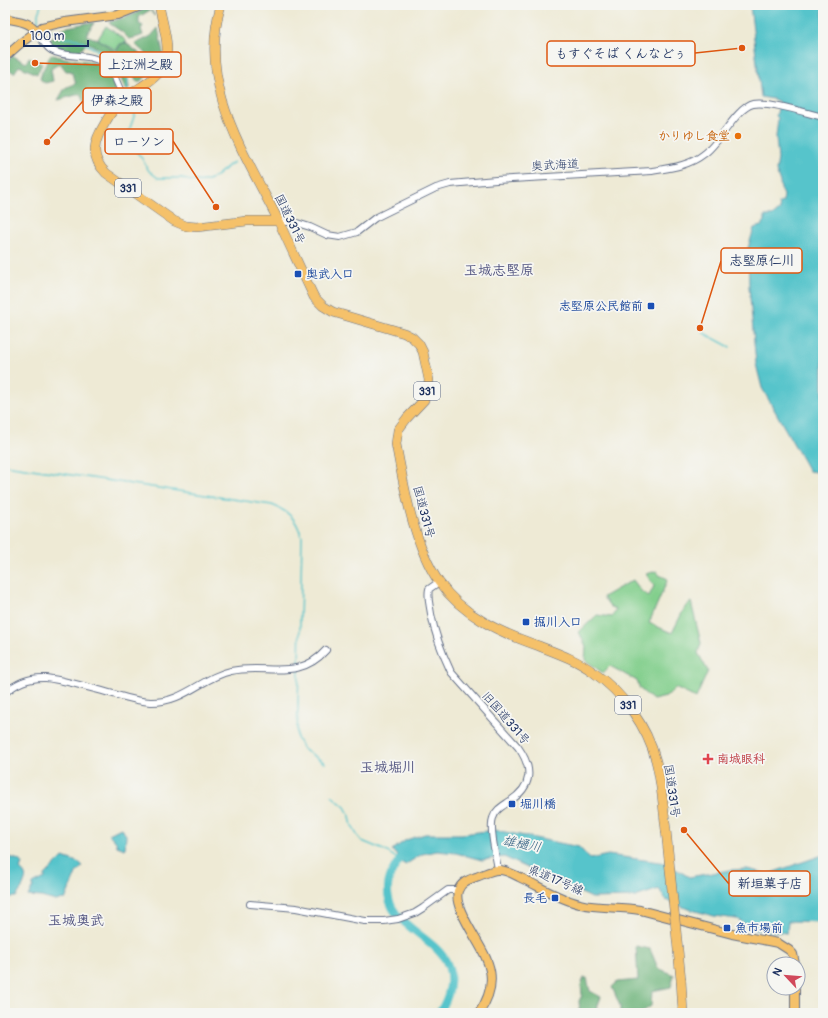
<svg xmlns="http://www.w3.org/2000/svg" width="828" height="1018" font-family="Pangolin,'Klee One',sans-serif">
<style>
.green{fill:#83cf8d;stroke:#4f7f76}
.forest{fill:#6ab278;stroke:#42706b}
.water{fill:#57c4cb;stroke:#397a94}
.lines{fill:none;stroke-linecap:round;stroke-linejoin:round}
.stream{stroke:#57c4cb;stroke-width:1.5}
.river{stroke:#57c4cb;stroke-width:8}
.minor-casing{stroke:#657088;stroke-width:8}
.major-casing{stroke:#657088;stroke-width:10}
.highway-casing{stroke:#657088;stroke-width:10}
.minor{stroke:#fff;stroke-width:6}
.major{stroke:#f5c16b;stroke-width:8}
.highway{stroke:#f5c16b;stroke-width:9}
.highway-bridge-casing{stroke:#657088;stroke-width:10;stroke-linecap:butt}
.highway-bridge{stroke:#f5c16b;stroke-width:9}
.food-dot{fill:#e8710a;stroke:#f6f6f2;stroke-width:1.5}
.transit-dot{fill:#1a4fb4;stroke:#f6f6f2;stroke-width:1.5}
.health-dot{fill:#e0444e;stroke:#f6f6f2;stroke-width:1.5}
.labels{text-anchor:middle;stroke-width:3.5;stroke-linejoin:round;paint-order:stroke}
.shield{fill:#f6f6f2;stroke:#5d6b8a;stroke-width:1}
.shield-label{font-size:11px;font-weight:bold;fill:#1b2f5e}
.food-label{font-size:12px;font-weight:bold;fill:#c56008;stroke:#f6f6f2;text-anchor:end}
.street-label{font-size:12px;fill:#1b2f5e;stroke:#f6f6f2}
.transit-label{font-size:12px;font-weight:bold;fill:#164399;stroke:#f6f6f2;text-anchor:start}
.health-label{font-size:12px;font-weight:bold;fill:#be3a42;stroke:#f6f6f2;text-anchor:start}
.water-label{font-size:13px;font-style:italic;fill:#2d5c7f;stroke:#f6f6f2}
.quarter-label{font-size:14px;font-weight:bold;fill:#525480;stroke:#f6f6f2}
.leader{fill:none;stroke:#de5710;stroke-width:1.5}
.callout-dot{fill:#de5710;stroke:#f6f6f2;stroke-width:1.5}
.callout{fill:#f6f6f2;stroke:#de5710;stroke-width:1.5}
.callout-label{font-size:13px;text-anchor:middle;font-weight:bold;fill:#1b2f5e}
</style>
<rect width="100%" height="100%" fill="#f6f6f2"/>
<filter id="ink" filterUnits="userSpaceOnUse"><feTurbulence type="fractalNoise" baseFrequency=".025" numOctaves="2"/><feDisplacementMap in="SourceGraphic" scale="8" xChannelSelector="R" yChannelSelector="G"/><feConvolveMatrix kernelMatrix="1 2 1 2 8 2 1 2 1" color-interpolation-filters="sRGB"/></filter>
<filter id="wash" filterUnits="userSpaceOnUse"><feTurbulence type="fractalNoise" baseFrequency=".012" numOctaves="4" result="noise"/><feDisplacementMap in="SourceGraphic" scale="16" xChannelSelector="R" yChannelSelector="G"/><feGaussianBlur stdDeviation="0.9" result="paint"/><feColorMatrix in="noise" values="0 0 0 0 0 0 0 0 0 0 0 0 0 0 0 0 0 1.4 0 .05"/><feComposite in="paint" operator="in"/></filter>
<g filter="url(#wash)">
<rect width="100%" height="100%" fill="#eeead5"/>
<path class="green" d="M106,26L123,38L127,42L120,44L116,50L98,39Z
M657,571L659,575L668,579L649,623L672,633L685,607L691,602L701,643L698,653L708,671L696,698L675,688L666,697L653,700L640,689L637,681L610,666L603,673L585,660L586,646L579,632L597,615L612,617L616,609L609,606L603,597L633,580L642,592L649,596L654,586L646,574Z"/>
<path class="forest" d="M145,9L151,10L155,16L150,10L139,17V24L143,26L141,29L143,35L138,37L129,39L122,32L110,24L109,22L130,16Z
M87,23H94L86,35L99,40L116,52L121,44L126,43L148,60C149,68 146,68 141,72H147L151,69L152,72L139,82H137L134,76L136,73L127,72L129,88L126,90C120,76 115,64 102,57L103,51L87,42L79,53C67,52 55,51 48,42L63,28Z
M158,28L163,53L161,58C150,58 142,51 135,44L151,36Z
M51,54C83,67 107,50 116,95L111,97L105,94L92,99L89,105L84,103L80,94L58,100L65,88L76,83L71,71H66L60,63L51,69L53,81L45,83L40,79L42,72Z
M13,56L26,63L29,57L42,64L37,74L19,66L14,73L7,68L5,71V63Z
M636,946L650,949L658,968L674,975L671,987L652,991L651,1006L641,1013H620V1006L612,987L617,982L638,980Z
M584,978H587L590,991L601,997L595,1013H580L579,1001L582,995L581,985Z"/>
<path class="water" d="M750,5H823V470L816,472L809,471L762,388L756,364L749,287L748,248L754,228L761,226L765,221V216H772L780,210L779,203L783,202L784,195L781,189L780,182L776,171L778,159L776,137L778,118L776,116L780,102L773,99L761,97Z
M121,828L126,835L125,849L117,846L116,842L109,834Z
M495,830L579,847L590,859L608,855L666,863L689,877L730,870L747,869L768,874L823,855V922L788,921L787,933L755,930L737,919L714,916L688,909L666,900L659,889L635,897L592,898L504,857L482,860L456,853L437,851L422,854L405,865L392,850L406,840L425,834H462Z
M6,856L19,860L22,864L20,869C22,871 24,872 25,875C28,879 19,893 16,897H5Z
M63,857L80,863L83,866L76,873L65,900L63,899L56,901L41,897L28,896L33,887V884L45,878V875Z"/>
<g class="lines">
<path class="stream" d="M38,21V14L41,5
M52,30L62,38L77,39L108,56L118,65L123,75L127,76L128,81L127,89L129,91
M133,95L139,102L129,131V140L133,148L141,157L149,171L158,178H183C187,181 191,181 195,181C215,184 220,170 234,162
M702,332L730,347
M5,465L272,505C290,512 296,519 302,537L299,665
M299,669L297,738L303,749L325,763
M332,796L345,807L350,816L352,826L357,835L362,841L386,851L399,860"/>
<path class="river" d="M407,853C397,861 389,874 388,887C385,923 431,934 446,961C455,978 449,998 439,1013"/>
</g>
</g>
<g filter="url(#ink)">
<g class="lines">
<defs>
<path id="minor" d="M36,31C40,37 45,46 51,50C68,60 92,51 107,66C116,74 118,88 124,98
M278,221L297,223L310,227L327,235L340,237L357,232L375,218L385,213L436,188L450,184L496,180L652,171C670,168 689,166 704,154C720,143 736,108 753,104C770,101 806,113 823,117
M439,582L429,589C427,597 430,606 431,614C435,635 442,653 451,672L518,747C533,768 533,786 510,801C503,806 496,809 493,818C489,828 496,857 498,869
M5,693C17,682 30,677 46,678C70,681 93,689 117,695C127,698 138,701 150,702C184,703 202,677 231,671C266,663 298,682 326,650
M250,904L296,908L365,921H384L398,919L415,913L423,908L448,890H454L458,891"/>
<path id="major" d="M5,18C15,21 30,21 36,31
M5,57L22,42L42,27L65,22L118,15L143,5
M795,988V1013
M479,1013C508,970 477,949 461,911C458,904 456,898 458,891C461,882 468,880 476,877C483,875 492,869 499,870C506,870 513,874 519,877C539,886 558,899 580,904C599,909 620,906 640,910L732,934L778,943L789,950L793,954L795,964"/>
<path id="highway" d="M159,5C162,22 171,47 165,63C158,80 138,87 124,99C116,105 110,114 105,123C94,141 89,156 106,173L174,221L186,226L197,227L247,221H278
M221,5C197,84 244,152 278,220C290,246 302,272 314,297L323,306L333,312L404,333L412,337L419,344L423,352L429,380L428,389L424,400L407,418L398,430L396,444C404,487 414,546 439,582C463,616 501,633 539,646C557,653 577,660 593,672C623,693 647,726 656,761C662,784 663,807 666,830
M681,980L683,1013"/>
</defs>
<use href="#minor" class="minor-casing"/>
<use href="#major" class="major-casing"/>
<use href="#highway" class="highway-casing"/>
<use href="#minor" class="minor"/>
<use href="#major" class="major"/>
<use href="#highway" class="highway"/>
<defs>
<path id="highway-bridge" d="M666,830L681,980"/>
</defs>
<use href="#highway-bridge" class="highway-bridge-casing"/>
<use href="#highway-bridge" class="highway-bridge"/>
</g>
</g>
<circle class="food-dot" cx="738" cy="136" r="4"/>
<g class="transit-dot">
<rect x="294" y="270" width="8" height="8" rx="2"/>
<rect x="647" y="302" width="8" height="8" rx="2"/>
<rect x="522" y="618" width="8" height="8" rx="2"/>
<rect x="508" y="800" width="8" height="8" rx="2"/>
<rect x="551" y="894" width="8" height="8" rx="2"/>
<rect x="723" y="924" width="8" height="8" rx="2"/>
</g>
<path class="health-dot" d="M706 753h4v4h4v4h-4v4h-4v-4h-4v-4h4z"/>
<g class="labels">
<g class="shield">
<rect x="115" y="179" width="26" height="18" rx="3"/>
<rect x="414" y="382" width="26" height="18" rx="3"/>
<rect x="615" y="696" width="26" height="18" rx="3"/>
</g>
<g class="shield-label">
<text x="128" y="192">331</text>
<text x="427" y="395">331</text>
<text x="628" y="709">331</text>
</g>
<g class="food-label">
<text x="730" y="140">かりゆし食堂</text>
</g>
<g class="street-label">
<text transform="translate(555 165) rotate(-3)" y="4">奥武海道</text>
<text transform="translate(290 219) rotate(64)" y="4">国道331号</text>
<text transform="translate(424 512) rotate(75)" y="4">国道331号</text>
<text transform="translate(506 718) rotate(49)" y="4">旧国道331号</text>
<text transform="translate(672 791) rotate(82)" y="4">国道331号</text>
<text transform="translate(556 880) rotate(23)" y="4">県道17号線</text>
</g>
<g class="transit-label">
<text x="306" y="278">奥武入口</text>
<text x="643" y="310" text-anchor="end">志堅原公民館前</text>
<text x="534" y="626">掘川入口</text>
<text x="520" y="808">堀川橋</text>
<text x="547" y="902" text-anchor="end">長毛</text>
<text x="735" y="932">魚市場前</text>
</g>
<g class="health-label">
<text x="717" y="763">南城眼科</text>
</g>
<g class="water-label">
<text transform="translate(522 843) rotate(11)" y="5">雄樋川</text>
</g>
<g class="quarter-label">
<text x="499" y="275">玉城志堅原</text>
<text x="388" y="772">玉城堀川</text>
<text x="76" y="925">玉城奥武</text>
</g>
</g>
<path class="leader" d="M742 48L695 53M35 63L100 65M47 142L83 101M216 207L173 141M700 328L721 261M684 830L729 884"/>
<g class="callout-dot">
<circle cx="742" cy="48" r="4"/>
<circle cx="35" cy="63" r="4"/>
<circle cx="47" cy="142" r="4"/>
<circle cx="216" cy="207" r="4"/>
<circle cx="700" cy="328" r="4"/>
<circle cx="684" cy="830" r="4"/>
</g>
<g class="callout">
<rect x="547" y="41" width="148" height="25" rx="4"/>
<rect x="100" y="52" width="81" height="25" rx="4"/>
<rect x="83" y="88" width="68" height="25" rx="4"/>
<rect x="105" y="129" width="68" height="25" rx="4"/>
<rect x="721" y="248" width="81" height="25" rx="4"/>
<rect x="729" y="871" width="81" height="25" rx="4"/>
</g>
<g class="callout-label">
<text x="621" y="58">もすぐそば くんなどぅ</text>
<text x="140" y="69">上江洲之殿</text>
<text x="117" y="105">伊森之殿</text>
<text x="139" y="146">ローソン</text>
<text x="762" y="265">志堅原仁川</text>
<text x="770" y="888">新垣菓子店</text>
</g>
<rect width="828" height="1018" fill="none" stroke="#f6f6f2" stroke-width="20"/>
<g transform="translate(786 976) rotate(296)"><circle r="19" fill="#f6f6f2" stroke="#9ea6b7"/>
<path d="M0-3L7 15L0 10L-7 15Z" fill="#d1495b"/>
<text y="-6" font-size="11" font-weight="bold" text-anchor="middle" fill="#1b2f5e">N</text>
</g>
<path d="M24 40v6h64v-6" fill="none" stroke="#1b2f5e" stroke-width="2"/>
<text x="30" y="40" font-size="12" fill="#1b2f5e" stroke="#f6f6f2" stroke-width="3" paint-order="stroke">100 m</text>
</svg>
